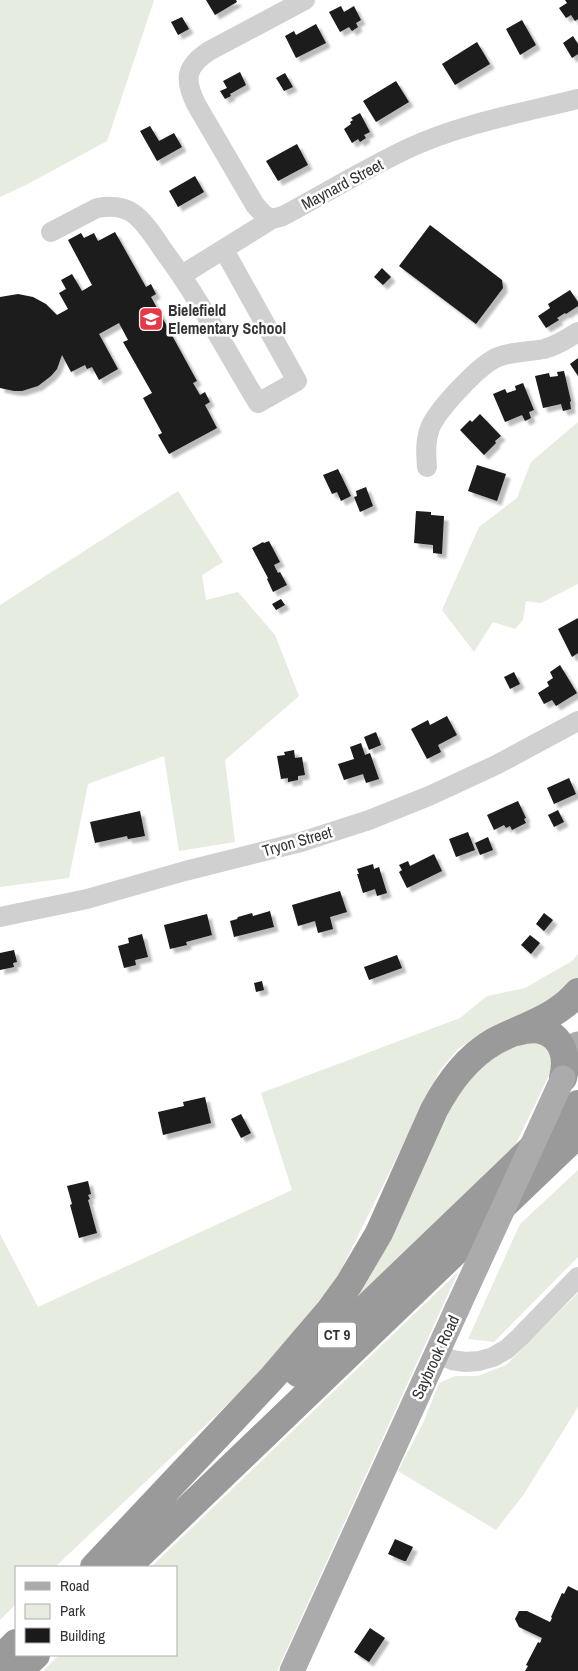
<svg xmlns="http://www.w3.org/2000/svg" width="578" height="1671" font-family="'Archivo Narrow',sans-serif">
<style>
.green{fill:#e6ecdf}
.building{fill:#1a1a1a;filter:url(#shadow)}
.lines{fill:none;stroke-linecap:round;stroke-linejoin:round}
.minor{stroke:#d0d0d0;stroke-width:20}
.major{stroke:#ababab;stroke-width:25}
.highway{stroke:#9a9a9a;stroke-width:28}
.major-bridge{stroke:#ababab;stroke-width:25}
.labels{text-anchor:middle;stroke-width:5;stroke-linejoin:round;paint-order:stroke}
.shield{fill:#fff;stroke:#707070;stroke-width:1}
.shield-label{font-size:15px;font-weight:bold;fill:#333}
.street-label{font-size:16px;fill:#333;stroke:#fff}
.poi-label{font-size:16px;font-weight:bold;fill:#333;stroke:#fff;text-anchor:start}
</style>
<defs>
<filter id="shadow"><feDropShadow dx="4.5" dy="4.5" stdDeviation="1" flood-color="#0004"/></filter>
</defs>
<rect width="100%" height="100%" fill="#fff"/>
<path class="green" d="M0,0H154L107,141L26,185L0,197Z
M578,422V584L541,603L526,601L523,620L515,629L493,622L474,652L442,610L479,527L517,498L531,462Z
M178,491L223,562L202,575L206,600L238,592L275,635L299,696L225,760L235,842L179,851L164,756L88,784L69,878L0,887V605Z
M578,954V981L562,997L486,1031L458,1049L440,1070L337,1278L263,1371L55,1567H16V1604L0,1620V1234L38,1307L292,1190L261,1093L460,1018L487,996L525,988L572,961Z
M521,1039L548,1043L554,1065L514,1148L356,1299L341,1311L465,1076Z
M578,1170V1257L494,1342L468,1339L520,1224Z
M458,1272L277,1671H43L59,1655H176V1567H151Z
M578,1293V1407L524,1494L496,1530L398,1471L424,1421L439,1383L455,1376H478L506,1365Z"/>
<path class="building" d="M206,0H236L237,2L215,15Z
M565,0H578V19L575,21L571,15L566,18L559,8L567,3Z
M341,6L344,12L354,6L361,20L356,23L358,27L352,31L349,27L340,32L329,12Z
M182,17L189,29L178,35L171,22Z
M522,20L536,45L520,55L506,29Z
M316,24L326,43L296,58L285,36L294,31L296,35Z
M573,36L578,44V54L572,58L563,43Z
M477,42L490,64L455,85L442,64Z
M240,72L246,85L230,94L231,96L225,99L220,91L227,88L223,81Z
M285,73L293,87L284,91L276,78Z
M396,81L409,102L376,122L363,101Z
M360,113L370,132L364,135L366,138L360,142L358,139L352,143L344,129L351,124L350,122L353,120L351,118Z
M150,126L159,141L174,133L182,147L157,161L140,131Z
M297,144L308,165L278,181L266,161Z
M195,176L204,192L178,207L169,191Z
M430,225L502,280L503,288L476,324L399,266Z
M115,232L146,287L151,284L156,294L151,297L197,381L193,383L200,395L205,392L210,402L205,405L217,428L169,454L158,435L162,433L143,398L152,393L123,342L128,340L119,323L99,334L118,369L99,380L92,367L87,369L85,365L71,372L62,355L57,369L51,376L38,386L22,391H14L0,388V297L18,294L33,297L46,304L57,315L68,309L59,293L66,289L61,280L72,274L82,291L92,285L68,240L81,233L84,238L94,233L98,241Z
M382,268L391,277L383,285L374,277Z
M570,290L578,302V306L566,314L565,313L557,318L559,320L546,328L538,316L550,308L548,304Z
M578,358V376L570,364Z
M564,371L571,401L570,402L571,409L563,411L561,404L543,408L535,376L549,373L550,377L558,376L557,372Z
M523,383L534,410L529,412L531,418L525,421L522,415L505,422L493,394L505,389L507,393L516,390L515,386Z
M480,414L501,436L495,441L496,443L484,455L460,430L470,420L472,422Z
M477,465L506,474L497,501L468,491Z
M338,469L351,496L341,501L337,492L332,494L323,475Z
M366,487L373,506L360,512L354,497L357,496L356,491Z
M416,511L431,512V515L444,516L442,554L433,553V545L414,543Z
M269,541L280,562L274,565L278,573L280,572L287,585L273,592L267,579L268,578L252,548L263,542L264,543Z
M281,599L285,605L276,610L272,604Z
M578,618V653L572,657L558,629Z
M560,665L577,693L556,706L552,700L544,704L538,693L549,686L547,682L553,678L550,672Z
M514,672L520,684L510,689L504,677Z
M447,716L457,735L438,745L441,752L427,759L411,729L428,720L430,725Z
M376,732L381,745L369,750L364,737Z
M361,743L365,755L370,753L379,779L366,783L363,774L344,780L338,764L354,759L350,747Z
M294,750L295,758L302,757L305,775L298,776V780L288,782V778L281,779L277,756L285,755L284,752Z
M569,778L576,794L554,804L547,788Z
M518,801L526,818L524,819L526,823L512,830L510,826L506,828L504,825L494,830L487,815Z
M558,810L564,822L554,827L548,815Z
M140,811L145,836L128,839L127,836L95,843L90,822Z
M468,832L475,850L456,857L449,839Z
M488,837L493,850L480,855L475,843Z
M434,854L442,871L407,888L399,872L402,870L399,865L408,861L410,866Z
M373,864L374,869L379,867L387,893L377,896L375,889L363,893L357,874H359L357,869Z
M340,891L347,912L330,917L333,929L318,933L315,921L298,926L292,905Z
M270,911L274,927L234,937L230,921L237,919L238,917L252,913L253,916Z
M544,913L553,920L544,931L536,924Z
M207,914L212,935L186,942L187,945L170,949L164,925Z
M142,934L148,957L135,960L136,965L124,968L118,946L129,943L128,938Z
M530,935L540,943L531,954L521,945Z
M14,950L17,962L13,963L14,967L0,970V953Z
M397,955L402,968L369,980L364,967Z
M262,981L264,990L256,992L254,983Z
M205,1097L211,1123L163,1135L158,1112L184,1106L183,1102Z
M241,1114L251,1133L241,1138L231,1119Z
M88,1181L91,1194L88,1195L90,1199L88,1200L97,1233L79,1238L70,1205L72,1204L67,1186Z
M395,1539L413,1547L406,1561H404L388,1554Z
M568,1586L578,1591V1671H525L528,1666L526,1665L538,1642L540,1643L542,1638L519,1627L515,1619L519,1611H527L550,1622L552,1618L551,1617L562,1593L564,1594Z
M370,1628L385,1638L369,1662L354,1652Z"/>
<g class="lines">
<path class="minor" d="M305,0L209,51C185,67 184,79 196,104L255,205L264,215L272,219L283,216C324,194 365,169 407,149C460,124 521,113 578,99
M51,232L97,208C108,206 121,206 131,212C143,219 155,238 163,250C199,298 227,352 258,403L297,381L224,250
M182,275L272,219
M427,467C426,454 425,441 430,428C437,410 480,364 498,357C513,351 529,352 544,349C556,346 567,339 578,332
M0,917L87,899L185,871L301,842L369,820L429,796L496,765L578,721
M437,1353L452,1360L465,1362L479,1361L493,1357L507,1349L520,1337L578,1277"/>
<path class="major" d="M563,1078L578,1044
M292,1671L457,1309"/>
<path class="highway" d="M517,1032C551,1021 571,1045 563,1078
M298,1373L578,1104
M94,1567L272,1378L330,1310L349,1284L379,1233L434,1110C449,1082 467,1057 495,1041C524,1026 556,1018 578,992
M127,1567L578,1134
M0,1659L16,1643
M19,1671L36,1655"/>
<path class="major-bridge" d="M457,1309L563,1078"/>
</g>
<defs>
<symbol id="school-square" viewBox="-11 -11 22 22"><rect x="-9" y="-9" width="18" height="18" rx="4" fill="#e63946" stroke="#fff"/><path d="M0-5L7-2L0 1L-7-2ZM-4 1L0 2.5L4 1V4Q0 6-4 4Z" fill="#fff"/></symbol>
</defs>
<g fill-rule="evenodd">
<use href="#school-square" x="137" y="305" width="28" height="28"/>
</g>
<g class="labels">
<rect class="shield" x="318" y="1322.5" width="38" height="25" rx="4"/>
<g class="shield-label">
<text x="337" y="1340">CT 9</text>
</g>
<g class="street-label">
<text transform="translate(342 184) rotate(-28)" y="6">Maynard Street</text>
<text transform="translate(297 841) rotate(-16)" y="6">Tryon Street</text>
<text transform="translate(435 1357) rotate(-65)" y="6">Saybrook Road</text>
</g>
<g class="poi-label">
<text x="168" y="316">Bielefield<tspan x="168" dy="18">Elementary School</tspan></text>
</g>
</g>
<rect x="15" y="1566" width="162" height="90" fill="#ffffff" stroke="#adadad"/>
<rect x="25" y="1582" width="25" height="8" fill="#ababab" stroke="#adadad"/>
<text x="60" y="1591" font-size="15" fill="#333333">Road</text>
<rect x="25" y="1604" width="25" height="15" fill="#e6ecdf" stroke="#adadad"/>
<text x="60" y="1616" font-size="15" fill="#333333">Park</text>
<rect x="25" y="1628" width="25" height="15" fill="#1a1a1a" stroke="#adadad"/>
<text x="60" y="1641" font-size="15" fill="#333333">Building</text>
</svg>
